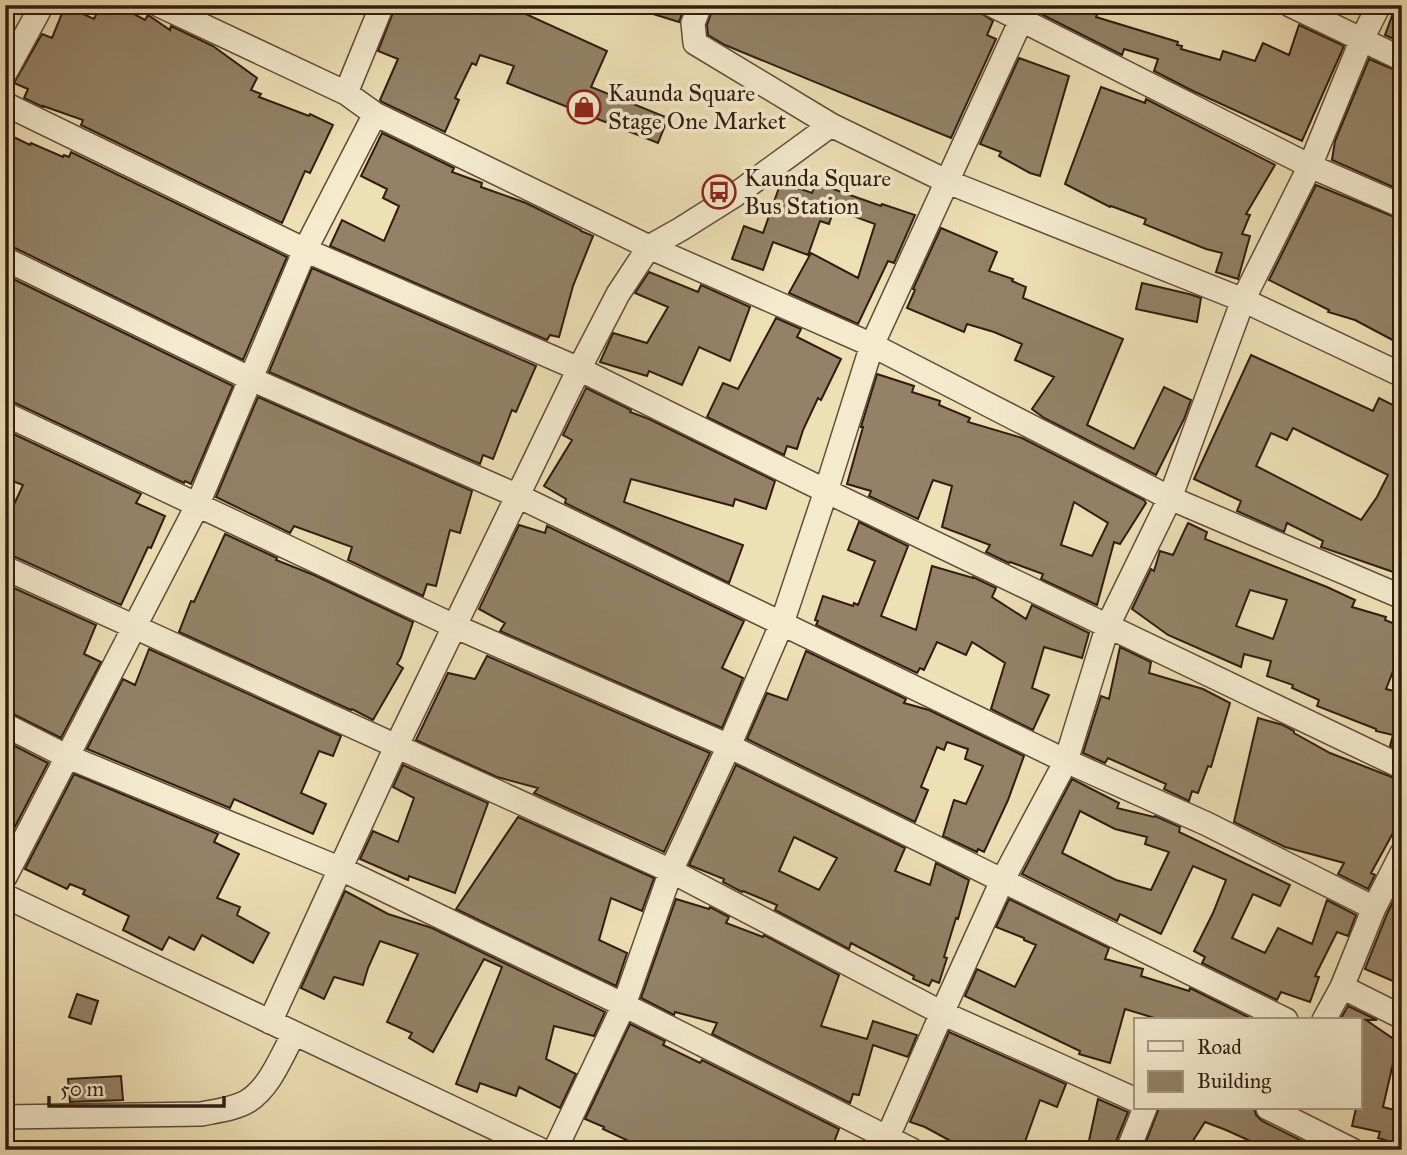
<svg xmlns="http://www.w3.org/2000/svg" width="1407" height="1155" font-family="'IM FELL Great Primer',serif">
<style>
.building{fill:#938267;stroke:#301c12;stroke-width:2;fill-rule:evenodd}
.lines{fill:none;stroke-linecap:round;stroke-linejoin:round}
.minor-casing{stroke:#604d3b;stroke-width:26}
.minor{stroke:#f4ebcf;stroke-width:23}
.labels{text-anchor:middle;stroke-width:7;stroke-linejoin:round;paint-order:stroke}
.poi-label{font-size:24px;fill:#301c12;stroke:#f4ebcf;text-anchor:start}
</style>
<rect width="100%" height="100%" fill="#eee0b5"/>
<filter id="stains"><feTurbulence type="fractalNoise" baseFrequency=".00286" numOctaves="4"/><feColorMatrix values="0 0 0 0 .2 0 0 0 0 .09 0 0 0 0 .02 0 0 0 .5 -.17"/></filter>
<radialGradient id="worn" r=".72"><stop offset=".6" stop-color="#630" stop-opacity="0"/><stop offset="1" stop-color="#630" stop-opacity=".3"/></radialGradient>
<path class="building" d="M101,5H117L145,20L148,15L170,30L171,26L213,46L257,78L251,90L261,94L259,97L309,116L310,114L333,125L310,173L305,171L282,223L81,125L83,120L43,106V107L24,98L28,89L14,83L42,34L52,38L65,6L94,19Z
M396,5H521L519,11L607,51L591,87L668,118L658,143L507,83L514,66L480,55L476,65L472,63L455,98L459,100L445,132L382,102L380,100L398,59L378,51Z
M640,5H685L679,22L640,10Z
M714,5H976L978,6L981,13L993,21L987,35L996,39L951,138L725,45L708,35L707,25Z
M1045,5H1088L1099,10L1096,17L1178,42L1177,45L1182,46L1181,49L1220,60L1223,51L1255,61L1263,43L1289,55L1299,25L1344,46L1302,141L1193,91L1154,71L1158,59L1124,49L1122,55L1041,14Z
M1396,5H1402V43L1385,35Z
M1019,58L1069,76L1040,176L1030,173L999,156L1001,152L980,144Z
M1369,59L1402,73V191L1332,160L1335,141Z
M1101,87L1145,103L1146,99L1275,165L1246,214L1250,215L1242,234L1250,236L1238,279L1216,272L1222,253L1206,249L1144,224L1146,219L1111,206L1110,207L1065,184Z
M5,133L30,145L31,143L63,157L64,155L69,157L71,152L287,257L243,360L11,246L5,245V202L11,190L5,187Z
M382,133L454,168L452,172L482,183L481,187L526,203L581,230V231L593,236L573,286L559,337L550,335L547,340L330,246L342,220L384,241L399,206L383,198L387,189L361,176Z
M781,182L812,193L816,183L881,206L882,204L915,215L894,263L888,261L858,324L789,293L811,253L858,278L875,224L834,209L829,224L820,221L808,255L773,242L763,270L732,259L744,226L763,233Z
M1316,185L1402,220V345L1355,320L1328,312L1329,310L1269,280Z
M941,228L997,252L989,271L1013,279L1012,281L1026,287L1023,298L1123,339L1087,425L1134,449L1164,387L1191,400L1184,419L1156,475L1044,418L1032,409L1054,377L1015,360L1022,344L994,332L967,324L964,332L907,308L915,290L913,289Z
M312,268L536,366L516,412L512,410L493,459L483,455L480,464L269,372Z
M649,272L698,292L701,285L750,307L730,361L699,347L682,385L649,371L647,376L600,362L613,333L647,343L668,307L635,293Z
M5,275L233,386L191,484L185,481L184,483L11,401L5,400Z
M1142,283L1189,294L1201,298L1197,322L1136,309Z
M776,318L801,329L797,337L841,359L821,400L818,398L803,430L797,449L787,446L784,455L707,417L723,383L738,389Z
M1251,355L1373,411L1379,398L1397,407L1393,417L1402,422V575L1321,547L1323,541L1287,523L1284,532L1237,511L1241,501L1194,479ZM1293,428L1388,475L1377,497L1361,520L1256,466L1271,433L1287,440Z
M877,374L914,386L912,392L940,401L939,405L970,418L968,422L1022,438L1144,500L1146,503L1120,544L1114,542L1097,605L1041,579L1043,574L1010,562L1009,563L986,552L990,545L942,527L952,486L933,480L918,519L869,496L871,491L847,484L863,427H861ZM1074,502L1108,523L1092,556L1061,545Z
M586,388L631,410L630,412L649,419L775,481L766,509L735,499L733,506L631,479L624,502L743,545L729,583L565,503L566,499L544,486L572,440L563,435Z
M258,397L472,491L460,533L450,530L436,586L427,584L423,596L348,560L352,547L294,526L290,533L216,497Z
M5,430L141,494L136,503L165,516L151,548L148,547L121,605L11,555L5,554V524L23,485L5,478Z
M859,522L908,546L881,616L916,630L932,566L973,578V577L996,588L992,597L1026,619L1032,605L1089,633L1082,658L1044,647L1032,688L1049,695L1033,730L991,709L1005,663L972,642L966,655L937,642L924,670L920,668L917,673L816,625L818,621L815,620L823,596L853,606L854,603L858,605L875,561L848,550Z
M1188,523L1207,532L1205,539L1327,587L1355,600L1352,607L1386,617L1385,620L1402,627V649L1386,689L1402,693V751L1390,746L1393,735L1376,731V729L1317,706L1319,700L1292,688L1293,685L1267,676L1271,661L1244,654L1241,667L1168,635L1132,609L1151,569L1154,571L1160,551L1173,555ZM1250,590L1287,600L1273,639L1236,626Z
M519,525L545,533L547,526L549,527L744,621L722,668L743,678L722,728L500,631L505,623L479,609Z
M225,534L277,558L276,560L314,575L413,622L401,657L397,664L403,668L373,720L352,709L351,710L179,632L191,601L194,602Z
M5,584L96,625L84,654L101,662L61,738L11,713L5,711V643L12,626L5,622Z
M1120,647L1151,662L1149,673L1203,689L1230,703L1211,767L1208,766L1198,793L1192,791L1189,801L1164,789L1166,784L1108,758L1105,763L1083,753L1101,696L1109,699Z
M149,649L341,736L333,756L319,751L301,793L326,804L313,834L234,799L230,808L87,749L123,679L135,685Z
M806,651L906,699L904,703L929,710L1024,756L1008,800L984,852L978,849L977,852L943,836L954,800L966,804L983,766L965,759L968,749L947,742L944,750L937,747L921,787L928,790L915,822L747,739L767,693L787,700Z
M487,656L710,753L664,852L534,793L538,788L497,777L416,740L448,673L475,679Z
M1258,718L1283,725L1294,731V733L1330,753L1402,781V819L1396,834L1393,833L1371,873L1375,875L1368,889L1338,874L1344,863L1285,847L1234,822Z
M5,741L48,763L5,846Z
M403,765L488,803L455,893L409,876L408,880L360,859L373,831L398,842L414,798L393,787Z
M736,765L905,848L895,871L930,885L936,863L969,880L958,919L956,918L944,957L947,958L939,983L932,980L929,986L913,979L914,976L851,943L849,949L775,910L777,905L743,891L742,892L723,882L724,879L689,865ZM794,837L837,858L819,890L779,871Z
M74,774L218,834L214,842L239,854L217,898L240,907L237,915L269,933L253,963L202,935L194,950L169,937L162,950L123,930L129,916L83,894L85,890L70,884L67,889L25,869Z
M1072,779L1119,803L1117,808L1154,817L1155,816L1180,827L1179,832L1290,885L1280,906L1253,894L1232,938L1265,953L1278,928L1312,944L1327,900L1356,915L1348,936L1337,932L1315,976L1319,977L1310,1002L1281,992L1277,1000L1202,963L1205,957L1194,951L1213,913L1226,880L1193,866L1161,934L1120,914L1117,921L1022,874ZM1080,811L1115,829L1147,837L1145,844L1169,852L1151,890L1116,880L1062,853Z
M518,817L654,878L642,911L611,898L599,940L627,953L616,986L456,909Z
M1402,884V985L1365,969L1387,914Z
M345,891L388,914L432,928L605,1012L594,1036L554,1026L546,1059L576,1074L560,1108L519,1087L516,1096L480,1083L477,1092L456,1084L502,967L484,959L433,1052L409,1038L412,1033L387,1022L418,954L380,941L368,968L363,985L334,977L324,999L301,988Z
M676,899L709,909L710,907L729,917L726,923L763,937L764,935L839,975L821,1026L867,1039L873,1021L917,1035L908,1057L873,1045L859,1095L853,1094L850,1103L712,1034L717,1023L675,1012L674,1015L641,998Z
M1009,899L1109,948L1105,959L1143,969L1141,976L1189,991L1190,988L1252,1019V1020H1161L1125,1009L1110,1063L1079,1054L1080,1051L965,996L977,969L1015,987L1036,945L1024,940V938L996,927Z
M77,994L98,1001L91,1024L69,1017Z
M1348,1006L1377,1020H1366L1398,1042L1383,1107L1402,1112V1145L1378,1138L1380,1132L1352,1126L1356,1108H1360V1020H1340Z
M630,1024L665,1041L663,1045L700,1063L702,1060L839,1129L831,1150H631L633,1143L603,1129L604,1127L585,1119Z
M949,1032L1066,1084L1057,1107L1040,1100L1022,1150H967L925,1127L910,1122Z
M121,1076L123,1100L70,1102L68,1079Z
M1098,1099L1128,1112L1115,1144L1111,1143L1110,1150H1087Z
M1159,1108H1254L1256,1115L1262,1121L1320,1150H1270L1226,1130L1205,1122L1187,1150H1143Z"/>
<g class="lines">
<defs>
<path id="minor" d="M159,5L346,93L375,114L649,247L872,345L1170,498L1402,597
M700,5L693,23L695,43L831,125L948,182L1243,300L1402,375
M992,5L1310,166L1402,206
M1290,5L1402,59
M5,73L42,5
M346,93L382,5
M5,104L305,250L579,369L826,491L1402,767
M5,259L251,379L518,496L1066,761L1207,824L1374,908
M5,414L454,626L729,746L1286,1020
M5,568L671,871L942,1013L1136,1100
M5,725L66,756L341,869L624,1005L912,1150
M5,877L197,506L305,250L375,114
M5,896L541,1150
M1342,987L1402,1017
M1324,1020L1342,987L1374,908L1402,853
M270,1022L396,747L579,369L618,294L649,247L681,229L735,195L831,125
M1268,1108L1352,1150
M5,1117L201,1114C216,1111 235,1109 248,1101C271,1086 281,1056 294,1034
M555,1150L624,1005L671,871L729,746L782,623L826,491L872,345L1028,5
M882,1150L942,1013L1002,881L1066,761L1108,625L1170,498L1243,300L1310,166L1362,39L1379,5
M1128,1150L1145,1108"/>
</defs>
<use href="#minor" class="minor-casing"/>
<use href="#minor" class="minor"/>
</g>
<defs>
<symbol id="shop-ring" viewBox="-11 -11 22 22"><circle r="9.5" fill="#f4ebcf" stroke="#8f2418" stroke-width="1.5"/><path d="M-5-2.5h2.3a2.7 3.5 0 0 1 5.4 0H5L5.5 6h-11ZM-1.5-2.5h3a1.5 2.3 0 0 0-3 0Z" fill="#8f2418"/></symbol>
<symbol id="bus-ring" viewBox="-11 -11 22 22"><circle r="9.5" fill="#f4ebcf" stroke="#8f2418" stroke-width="1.5"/><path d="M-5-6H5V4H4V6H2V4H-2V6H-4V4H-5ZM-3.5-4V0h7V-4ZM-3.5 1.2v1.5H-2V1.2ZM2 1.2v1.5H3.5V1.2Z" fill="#8f2418"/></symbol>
</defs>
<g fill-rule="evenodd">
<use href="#shop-ring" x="565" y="88" width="38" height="38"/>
<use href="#bus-ring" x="700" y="173" width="38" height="38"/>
</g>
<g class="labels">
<g class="poi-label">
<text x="608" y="101">Kaunda Square<tspan x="608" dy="28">Stage One Market</tspan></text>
<text x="744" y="186">Kaunda Square<tspan x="744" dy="28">Bus Station</tspan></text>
</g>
</g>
<rect width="1407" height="1155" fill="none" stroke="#eee0b5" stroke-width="28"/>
<rect x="7" y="7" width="1393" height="1141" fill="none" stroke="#301c12" stroke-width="3.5"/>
<rect x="14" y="14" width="1379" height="1127" fill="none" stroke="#301c12" stroke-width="2"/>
<rect x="1134" y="1018" width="228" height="91" fill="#f4ebcf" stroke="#a69883" stroke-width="2"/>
<rect x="1148" y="1041" width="35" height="10" fill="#f4ebcf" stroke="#a69883" stroke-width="2"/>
<text x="1197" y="1054" font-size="21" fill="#301c12">Road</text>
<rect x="1148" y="1071" width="35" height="21" fill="#938267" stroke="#a69883" stroke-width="2"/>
<text x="1197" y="1088" font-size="21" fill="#301c12">Building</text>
<path d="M49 1096v10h175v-10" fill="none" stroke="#301c12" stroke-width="3.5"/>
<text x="60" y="1096" font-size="21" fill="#301c12" stroke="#f4ebcf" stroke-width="5" paint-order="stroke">50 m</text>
<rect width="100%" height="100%" filter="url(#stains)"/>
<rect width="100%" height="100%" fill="url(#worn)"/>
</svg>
